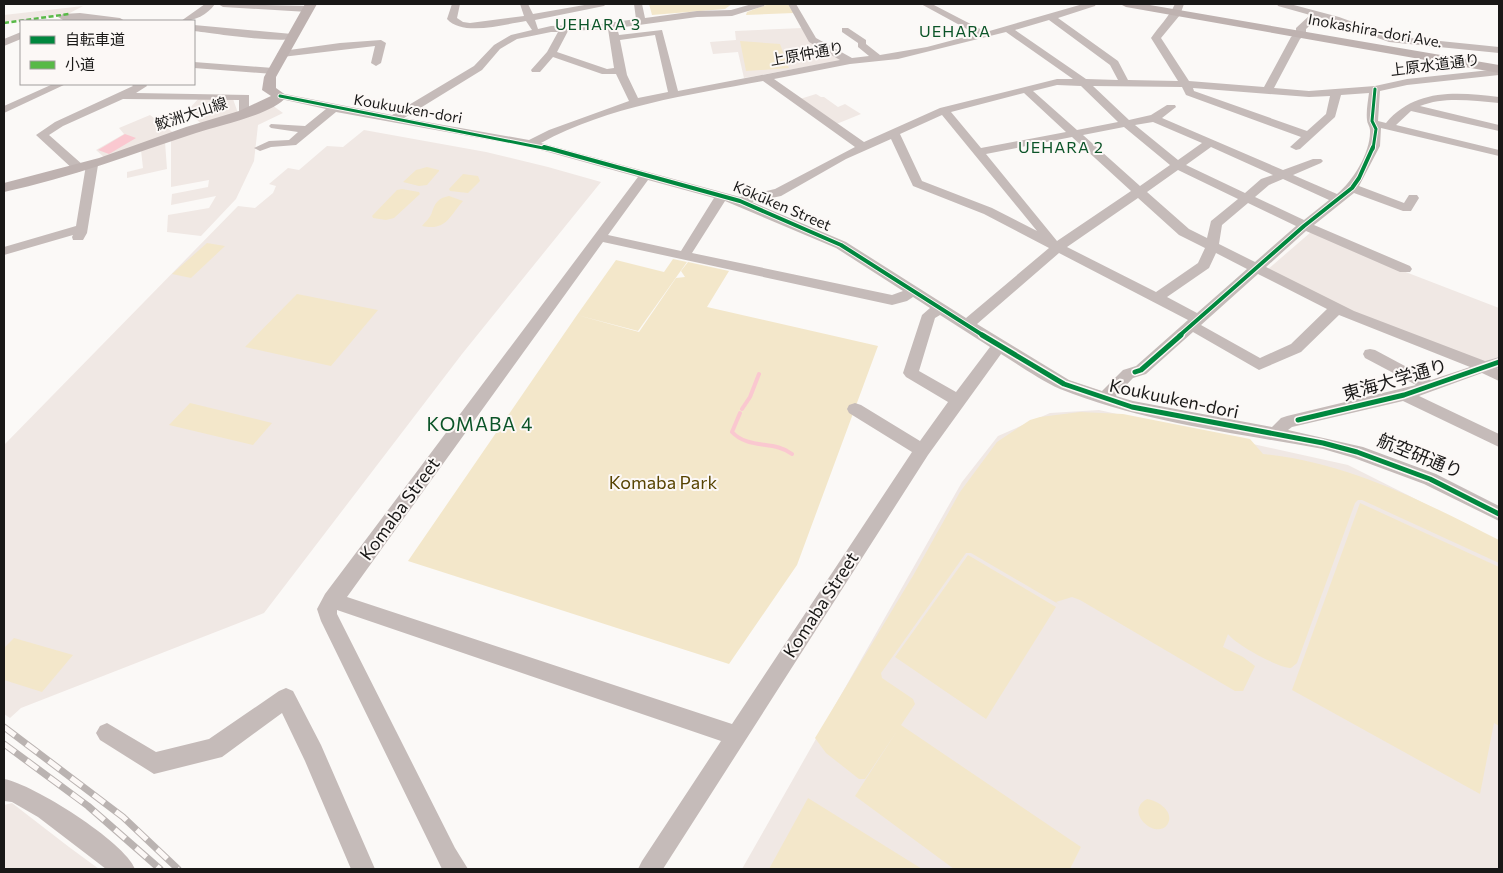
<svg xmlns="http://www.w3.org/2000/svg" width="1503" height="873" font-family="Commissioner,'Noto Sans JP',sans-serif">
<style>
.built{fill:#f0e8e4}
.green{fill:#f3e7ca}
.water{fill:#fac8d0}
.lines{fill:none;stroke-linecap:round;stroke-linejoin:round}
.stream{stroke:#fac8d0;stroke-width:4}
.minor{fill:#c5bbb9;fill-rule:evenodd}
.major{fill:#beb2b0;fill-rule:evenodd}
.rail-casing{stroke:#bab3b1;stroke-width:7}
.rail{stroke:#fcf8f6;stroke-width:5;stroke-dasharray:14;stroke-linecap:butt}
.quiet{stroke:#58b947;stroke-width:2.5;stroke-dasharray:5 2.5;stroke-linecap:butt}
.cycleway-far2-casing{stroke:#fcf8f6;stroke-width:5}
.cycleway-far1-casing{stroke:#fcf8f6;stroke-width:6}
.cycleway-casing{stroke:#fcf8f6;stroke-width:8}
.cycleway-far2{stroke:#00873e;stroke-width:3}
.cycleway-far1{stroke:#00873e;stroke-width:4}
.cycleway{stroke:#00873e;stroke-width:5}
.labels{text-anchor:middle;stroke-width:4;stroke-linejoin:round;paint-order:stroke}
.far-street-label{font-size:15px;fill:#191817;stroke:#fcf8f6}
.far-neighbourhood-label{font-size:16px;letter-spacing:1px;fill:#0b5428;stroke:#fcf8f6}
.far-quarter-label{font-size:16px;letter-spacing:1px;fill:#0b5428;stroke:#fcf8f6}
.street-label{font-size:18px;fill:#191817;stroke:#fcf8f6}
.park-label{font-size:18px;fill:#574300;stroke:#fcf8f6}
.neighbourhood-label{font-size:19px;letter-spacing:1px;fill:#0b5428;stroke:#fcf8f6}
</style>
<rect width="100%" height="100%" fill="#fbf9f7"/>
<path class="built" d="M83,6L68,14L4,22V15Z
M802,28L844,60L744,78L738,52L713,54L710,42L736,40L735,31Z
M816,94L821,97H824L838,107L845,104L861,114L834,125L800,99Z
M199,98L233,99L238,113L202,125L188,110Z
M272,105L283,113L258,125L254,161L236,199L201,236L167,232L168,215L209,208L216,196L171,205L172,194L208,187L209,180L171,187V139Z
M150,115L175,134L106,159L96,150L124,134L119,128Z
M364,130L486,152L548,167L601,182L462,354L264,613L21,708L10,718L4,714V445L238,206L255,208L273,193L276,186L269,184L288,168L299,170L327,146L343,147Z
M165,142L167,169L127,178V172L143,168L141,150Z
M1311,232L1403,271L1499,308V357L1481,362L1349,311L1267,270Z
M1099,410L1348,465L1499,541V869H742L962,482L998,436L1050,413Z
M12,803L69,847L99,869H4V805Z"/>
<path class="green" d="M649,4H732L725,9L652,15Z
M769,4H789L794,13L746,15L747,12Z
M740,41L780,44L789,68L746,71Z
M427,167L439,170V171L427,185L419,186L403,182L416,170Z
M463,174L478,176L480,181L468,193L450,191L449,189Z
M402,189L419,192L420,194L394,218L386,220L373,218L372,216L397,190Z
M449,196L463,201C449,217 446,231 422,226C425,222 431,217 432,212C435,203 438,198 449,196Z
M207,243L225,246L191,278L172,274Z
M673,259L687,262L638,331L577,315L616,260L664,272Z
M688,262L729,271L707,307L878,346L797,565L729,664L408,561L577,315L639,332L676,278L685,277L681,271Z
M297,294L378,310L331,366L245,347Z
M190,403L272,423L253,445L169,425Z
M1080,412L1123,414L1250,439L1263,454C1348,462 1424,502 1499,540V563L1362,500H1358L1355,503L1297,663L1291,668C1278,668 1235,644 1228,634L1223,647L1243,657L1255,666L1243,691H1235L1080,600L1072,597L1056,602L1060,605L971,553H966L881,673L882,678L913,699L915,704L901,725L1081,847L1070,869H954L855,796L897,731L865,779H859L826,753L815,738L914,574L960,492L997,442L1030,420L1040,417Z
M1360,503L1499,567V726L1494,723L1480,794L1292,690Z
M968,555L1056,607L986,719L895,657Z
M14,638L73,655L42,692L4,680V648Z
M808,798L922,869H769Z
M1147,799C1157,800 1176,812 1167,825C1156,840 1123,812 1147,799Z"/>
<path class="water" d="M125,134L136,138L109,154L98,150Z"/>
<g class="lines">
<path class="stream" d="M742,409L750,397L759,374
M740,413L732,432C749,450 774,440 792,454"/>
<path class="minor" d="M205,4H215C207,15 195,21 181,21Z
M218,4L308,6L313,9L308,12L223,7Z
M452,4H460L457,18L463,22L470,23L524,16L520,4H528L533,14L590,4H606L604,6L535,20L538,29L551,26L601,24L636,19L634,4H642L645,18L697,11L731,10L752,4H765L764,6L732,16L697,17L617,28L619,35L662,30L678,91L840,60L809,42L788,4H796L816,38L852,58L869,56L858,47V43L842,32V28H848L866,40V44L880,55L927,47L976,34L921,4H932L986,32L1083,4H1096L1095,6L1058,18L1118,61L1128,80L1178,81L1151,38C1159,26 1169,17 1175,4H1184L1180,15L1161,38L1189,81L1264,87L1291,37L1296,33V28L1310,15L1278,6L1277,4H1290L1339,17L1391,36L1499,47V53L1389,42L1319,17L1306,29V34L1300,39L1274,88L1309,91L1375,86L1407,79L1499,69V75L1407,85L1380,91L1378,121L1386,123C1415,88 1458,92 1499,97V103C1473,101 1445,96 1420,106L1499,125V131L1411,111L1396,125L1499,150V156L1381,128L1380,146L1359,186L1404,203L1409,195H1417L1419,198L1411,211H1403L1354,193L1314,225L1410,266L1412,269L1410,272H1400L1306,231L1266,267L1354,311L1485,361L1499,357V368H1497L1499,369V381L1482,373L1419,396L1499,434V447L1403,401L1292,427L1288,430L1363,447L1436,474L1499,506V521L1424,484L1354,458L1323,449C1235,433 1142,422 1060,389C1040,380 1019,365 1001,354L928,455L663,869H638L642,861L721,741L337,610V614L455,848L468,869H442L321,621L317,609L325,594L638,177L530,147L336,112L296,145L271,147L260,151L254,148L269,141L289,140L298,132L271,128L269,126L271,124L305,126L326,109L276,98L275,96L276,94L280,93L392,115L474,66L494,45L511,35L532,30L526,21C505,24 463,37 447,19ZM1049,20L1110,65L1118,80L1086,79L1015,30ZM608,29L614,68L607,69L557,52L568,31ZM551,32H558L547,52L531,70L532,72H540L553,57L602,74H616L629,101L549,130L529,140L404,118L482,70L500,49L517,39ZM1006,32L1073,79H1057L940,108L864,142L774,79L850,64L898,59ZM655,35L668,92L638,98L627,75L620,40ZM763,81L855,147L775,189L740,197L541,143C609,106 688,95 763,81ZM1057,85L1081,86L1118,122L1077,130L1033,91ZM1093,86L1182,87L1186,95L1301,137L1290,147L1296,150L1300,149L1335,117L1341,95L1369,93C1368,101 1366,111 1367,120C1367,123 1370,127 1370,130C1371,152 1353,181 1337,194L1293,175L1321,163L1323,161L1321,159H1313L1283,170L1162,118L1176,107L1175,105H1167L1151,115L1129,120ZM1193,88L1309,97L1330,96L1326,114L1307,131L1194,91ZM1024,93L1066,132L981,148L951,112ZM942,115L1037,231L992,208L922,181L900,134ZM1153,122L1202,143L1178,160L1135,125ZM1124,127L1170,165L1140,186L1083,135ZM1072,137L1131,191L1057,241L986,154ZM891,139L913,186L984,214L1049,248L966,318L846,242L752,202L781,196L846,159ZM1211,147L1273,175L1261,179L1245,193L1186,165ZM1178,170L1238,199L1211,221L1207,238L1189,229L1147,192ZM1283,179L1329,200L1304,220L1255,197L1269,185ZM648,180L714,198L681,251L608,235ZM1138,198L1179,235L1205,248L1198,263L1156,292L1067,247ZM725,201L836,248L903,291L892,295L692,253ZM1248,203L1296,226L1255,262L1219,244L1222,225ZM603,242L892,305L907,301L913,297L930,308L922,315L903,373L906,377L948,402L920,441L861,405L855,403L849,405L847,409L849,413L912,452L732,724L347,597ZM1059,253L1188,320L1136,366L1123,370L1102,391L1069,380L977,324ZM1216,253L1247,269L1197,313L1167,297L1209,268ZM1258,274L1327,309L1291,344L1260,358L1201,325ZM940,315L990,347L956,392L919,371L935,318ZM1339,315L1470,367L1431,380L1375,350L1370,349L1365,350L1363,354L1365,358L1416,385L1287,416L1281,418L1272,427L1133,401L1116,396L1133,378L1146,374L1193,332L1259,370L1301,352Z
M80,13L120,18L125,21L63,20L58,17L63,14Z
M194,25L292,34L297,37C288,45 211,33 194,31Z
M21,32V39L4,46V39Z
M381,40L386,43L381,63L376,66L371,63L375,46L282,57L277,54L282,51L340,43Z
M194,62L273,68L278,71L273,74L194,68Z
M53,84H66L4,113V106Z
M131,84H146L147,86L136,93L249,95V114L248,116H240L239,114V100L123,99L63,126L49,135L83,165L85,168L79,172L75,171L36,135L55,122L133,86Z
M92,161L98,165L87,233L83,240H73L72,237L73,235L4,255V247L76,226L86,165Z
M286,688L293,691L321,745L375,869H351L305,761L282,713L222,757L154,774L100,740L96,733L100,726L107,723L156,752L209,739L279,691Z
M4,779C33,784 125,842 135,869H106L38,817L12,802L4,801Z"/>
<path class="major" d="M305,4H317L276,77V88L287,96C273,115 219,125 196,133C132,154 70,178 4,192V183L99,158L186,127L239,111L271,96L262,90L264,77Z
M1120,4H1144L1499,65V73L1126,7Z"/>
<defs>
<path id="rail" d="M4,727L123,817L178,869
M4,744L88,806L160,869"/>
</defs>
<use href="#rail" class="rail-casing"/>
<use href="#rail" class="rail"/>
<path class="quiet" d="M4,23L69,14"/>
<defs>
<path id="cycleway-far2" d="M280,96L548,149
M1373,149L1376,129L1372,121L1375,89"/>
<path id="cycleway-far1" d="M544,147L740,201L841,245L984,336
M1179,336L1304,226L1352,188L1359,178L1373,147"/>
<path id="cycleway" d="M982,335L1064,384L1132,407L1323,443L1357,452L1430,479L1499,514
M1135,372L1141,370L1181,335
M1298,420L1404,395L1499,362"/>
</defs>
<use href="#cycleway-far2" class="cycleway-far2-casing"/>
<use href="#cycleway-far1" class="cycleway-far1-casing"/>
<use href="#cycleway" class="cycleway-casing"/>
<use href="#cycleway-far2" class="cycleway-far2"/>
<use href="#cycleway-far1" class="cycleway-far1"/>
<use href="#cycleway" class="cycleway"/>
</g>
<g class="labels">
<g class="far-street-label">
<text transform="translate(1375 31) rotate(10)" y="5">Inokashira-dori Ave.</text>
<text transform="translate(807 54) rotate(-10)" y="5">上原仲通り</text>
<text transform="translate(1435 65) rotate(-7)" y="5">上原水道通り</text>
<text transform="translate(408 109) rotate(10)" y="5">Koukuuken-dori</text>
<text transform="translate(191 114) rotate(-18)" y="5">鮫洲大山線</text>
<text transform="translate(782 206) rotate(23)" y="5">Kōkūken Street</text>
</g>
<g class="far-neighbourhood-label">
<text x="598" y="30">UEHARA 3</text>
<text x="1061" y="153">UEHARA 2</text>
</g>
<g class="far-quarter-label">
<text x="955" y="37">UEHARA</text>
</g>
<g class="street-label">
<text transform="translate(1395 380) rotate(-16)" y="6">東海大学通り</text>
<text transform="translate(1174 399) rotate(12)" y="6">Koukuuken-dori</text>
<text transform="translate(1420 456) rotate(22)" y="6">航空研通り</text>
<text transform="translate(400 509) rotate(-54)" y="6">Komaba Street</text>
<text transform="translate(821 605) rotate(-57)" y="6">Komaba Street</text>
</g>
<g class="park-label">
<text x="663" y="489">Komaba Park</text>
</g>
<g class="neighbourhood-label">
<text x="480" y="431">KOMABA 4</text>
</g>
</g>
<rect width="1503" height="873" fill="none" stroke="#191817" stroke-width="10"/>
<rect x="20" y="20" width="175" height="65" fill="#fcf8f6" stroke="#a19e9d"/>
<rect x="30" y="36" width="25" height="8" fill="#00873e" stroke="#a19e9d"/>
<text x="65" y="45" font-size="15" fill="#191817">自転車道</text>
<rect x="30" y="61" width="25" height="8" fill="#58b947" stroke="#a19e9d"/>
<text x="65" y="70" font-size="15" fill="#191817">小道</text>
</svg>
